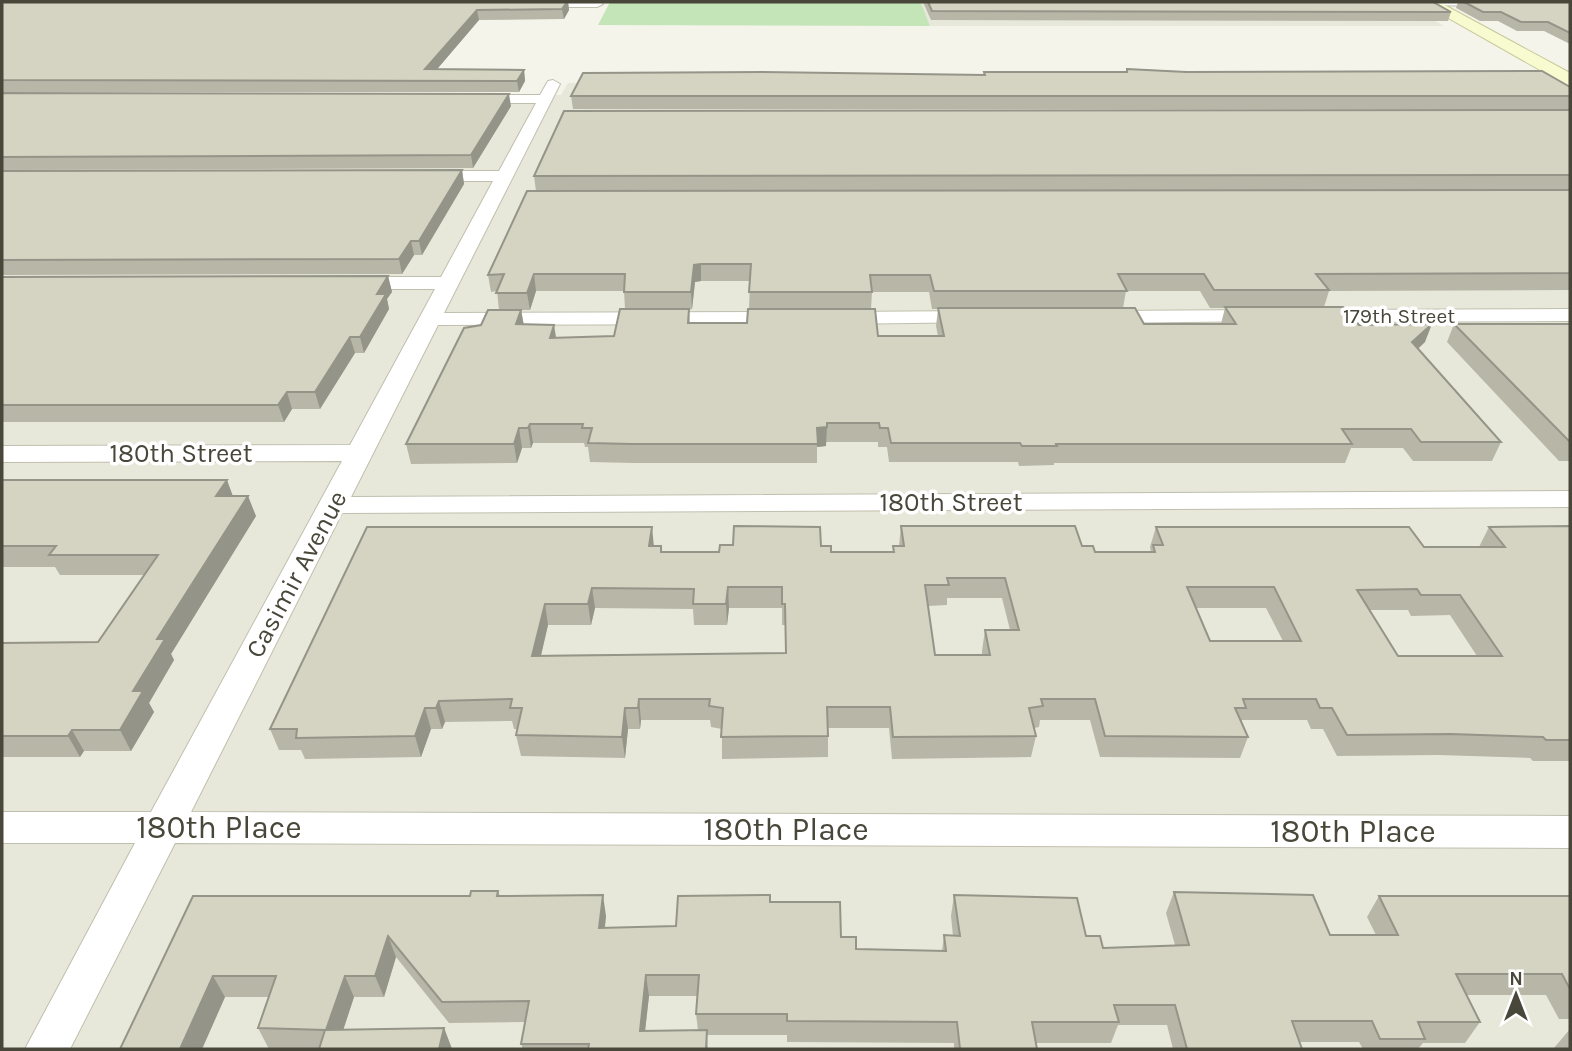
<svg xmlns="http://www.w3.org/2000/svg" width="1572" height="1051" font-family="Karla,sans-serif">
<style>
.residential{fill:#e8e8da}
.green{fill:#c3e5b8}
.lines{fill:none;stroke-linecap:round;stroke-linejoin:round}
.minor-casing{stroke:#c0bfae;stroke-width:2}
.secondary-casing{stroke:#c6c898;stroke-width:2}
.minor{fill:#fff;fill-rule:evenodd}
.secondary{fill:#f8fbcf;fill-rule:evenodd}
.wall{fill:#b7b6a7;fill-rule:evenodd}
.shaded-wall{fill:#959488}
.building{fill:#d5d4c2;stroke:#959488;stroke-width:2;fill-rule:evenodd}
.labels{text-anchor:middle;stroke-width:7;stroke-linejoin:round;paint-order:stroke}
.far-street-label{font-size:21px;fill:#48473a;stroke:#fff}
.street-label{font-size:26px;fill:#48473a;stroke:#fff}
.near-street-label{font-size:32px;fill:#48473a;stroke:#fff}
</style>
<rect width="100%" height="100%" fill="#f4f4eb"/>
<path class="residential" d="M920,2H1404L1444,26H930Z
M568,83H1550L1570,95V1049H2V93L561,95Z"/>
<path class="green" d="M610,2L921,3L930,26L598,25Z"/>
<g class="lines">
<defs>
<path id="minor" d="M526,2H601L603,4L597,7H530L526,6Z
M1350,2H1570V6L1356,5Z
M553,80L560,84L444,313L783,312L794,318L783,324L438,325L351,497L1570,491V507L342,513L191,812L1570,816V848L175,843L70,1049H25L135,843H2V812H151L342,461L2,462V446L350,445L435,289H353L343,283L353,277H441L493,181H424L416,176L424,171H499L536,103H471L464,99L471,95H540L548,81Z
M1570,309V321L1314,322L1303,316L1314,310Z
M1259,310L1270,316L1267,321L1104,323L1093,317L1104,311Z
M976,311L984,312L987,317L984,322L838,324L827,318L838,312Z"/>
<path id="secondary" d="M1420,2H1439L1570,73V87Z"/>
</defs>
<use href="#minor" class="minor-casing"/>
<use href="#secondary" class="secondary-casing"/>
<use href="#minor" class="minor"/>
<use href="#secondary" class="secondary"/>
</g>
<path class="wall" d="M2,2H568L569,10L564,19L479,20L437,69L524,70L525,81L519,92H2Z
M923,2H1433L1451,12L1448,21L931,20Z
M1458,2H1570V44L1544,31H1517L1498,21H1480L1456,8Z
M984,72L1570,87V290L1329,291L1324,307L1359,325L1425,342L1418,349L1501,442L1492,461H1413L1403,448H1351L1345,463H1054V465L1019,466L1018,462H889L887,447H878V442H826V446L817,447V463H634L590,462L588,447H585L584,443H533L531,448H522L517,463L411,464L406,444L481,325L499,310L497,291L491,292L488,275L536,191L534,176L1570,109H573L571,96L983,75ZM701,281H750L749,309L747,323H690L689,310L692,309L695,282ZM536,291H624L625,309L614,336L556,338L524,325L521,310H530ZM1126,291H1200L1210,308H1225L1221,324H1144L1123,308ZM872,292H929L932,309H938L936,326L938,336H878L871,309Z
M2,93L511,106L473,168L2,170Z
M462,170L464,184L422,255H414L402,274L2,275V171Z
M388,276L392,292L387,299L389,309L364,353H355L320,409H292L284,422H2V277Z
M1454,324H1570V461H1559L1447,342Z
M2,480L233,496L256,516L171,654L174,660L149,703L154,712L131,751H84L80,757H2V643L98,642L144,575H60L55,567H2Z
M901,526L1082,546L1095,552H1151L1150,547L1156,527L1424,547H1479L1489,527L1570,526V761H1533L1530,758L1439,755L1337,756L1323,729H1311L1307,720H1242L1241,722L1248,737L1240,758L1100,757L1090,720H1040L1039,727L1034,728L1036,736L1031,757L892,759L889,728H828V757L722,759V729L711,727L710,720H641L640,729H628L625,758L521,756L516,735L517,729H514L512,721L445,722L442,729H431L421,757L305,759L301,750H279L270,729L654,546H661L662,552H719L821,546L831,552H893V546H899ZM947,598H1002L1010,630H985L982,651V655H935L928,606L947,605ZM595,608L693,609L694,625H727L729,608H782V625H785L786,653L541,655L548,625H591ZM1196,608H1266L1283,641H1210ZM1370,610H1408L1411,616L1450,615L1477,656H1398Z
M498,891L500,896L606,916L605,928L676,926L770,902L841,937L856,949L942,951L944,935L953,936L951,916L954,895L1086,936L1103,948L1175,945L1166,913L1174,892L1330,935H1376L1367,917L1379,896H1570V1019H1559L1546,995H1466L1480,1022L1465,1043H1423L1418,1049H1363L1359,1042H1299L1302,1049H1173L1167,1025H1118L1111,1043H1036L1037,1049H954V1043L787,1042V1035H707L708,1049H523L521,1044L525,1022L449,1023L396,957L384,997H354L343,1030L444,1028L452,1049H269L258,1028L269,997H225L202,1049L193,896H470ZM649,996H698L696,1014L698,1030L645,1031Z
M1570,1029V1049H1554V1048Z"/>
<path class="shaded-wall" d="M567,2H568L569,10L564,19L562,9Z
M477,10L479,20L427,81L425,69Z
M524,70L525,81L519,92L517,81Z
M509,94L511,106L473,168L471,155Z
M462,170L464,184L422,255L419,241Z
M411,241L414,255L402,274L399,259Z
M701,264V281L695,282L692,309L691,292L694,265Z
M534,274L536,291L530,310L527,293Z
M388,276L392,292L387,299L389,309L364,353L360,337L377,294Z
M521,310L524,327L516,324Z
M1432,324L1425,342L1405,360L1412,342Z
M554,325L557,343L550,338Z
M350,337L355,353L320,409L315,392Z
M287,392L292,409L284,422L278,405Z
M530,424L533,443L531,448L528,428Z
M827,427L826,446L817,447V428Z
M519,428L522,448L517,463L514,444Z
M227,480L234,499L216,496Z
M248,496L256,516L171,654L174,660L149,703L154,712L131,751L120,730L133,691L157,639Z
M652,527L654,547L649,546Z
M728,587L729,608L727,625L726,604Z
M592,588L595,608L591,625L588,604Z
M545,604L548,625L536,677L532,656Z
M639,699L641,720L640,729L638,708Z
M439,701L445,722L442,729L436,708Z
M425,708L431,729L421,757L415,736Z
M625,708L628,729L625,758L622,737Z
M72,730L84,751L80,757L68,736Z
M603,895L606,916L602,949L599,928Z
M388,936L396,957L384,997L375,976Z
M646,975L649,996L643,1049L640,1031Z
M213,976L225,997L202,1049H180Z
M345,976L354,997L337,1049L326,1030Z
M444,1028L452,1049H439Z"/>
<path class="building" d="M2,2H567L562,9L477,10L425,69L524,70L517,81L2,80Z
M928,2H1433L1451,12L932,11Z
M1464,2H1570V33L1548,22H1521L1501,12H1483Z
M1127,69L1186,72L1542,71L1570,87V96H571L583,73L762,72L985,75L984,72H1127Z
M2,93L509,94L471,155L2,157Z
M1570,110V175L534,176L564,111Z
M462,170L419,241H411L399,259L2,260V171Z
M1570,190V273L1316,274L1329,290H1214L1204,274H1118L1127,291H934L930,275H870L872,292H749L751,264H701L694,265L691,292H624L625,274H534L527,293H496L504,274L488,275L527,191Z
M388,276L377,294H386L360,337H350L315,392H287L278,405H2V277Z
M1225,307H1343L1359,325L1432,324L1412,342L1501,442H1421L1411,429H1342L1352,444H1056L1057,446H1022L1020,443H891L888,428H880L879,423H827V427L817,428L818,444H632L588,443L592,428H582L583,424H530L528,428H519L514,444H406L464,328L481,325L488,310H521L516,324L554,325L550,338L614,336L620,309H689L688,323H747L748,309H875L878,336H944L938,308H1135L1144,324H1236Z
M1454,324H1570V441H1569Z
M2,480H227L216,496H248L157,639H165L133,691H143L120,730H72L68,736H2V643L98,642L158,555H49L56,546H2Z
M734,526L820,527L821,546H831V552H894L893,546H904L901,526H1075L1082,546H1093L1095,552H1155L1153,545H1163L1156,527H1409L1424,547H1505L1489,527L1570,526V740H1546L1543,737L1450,734L1347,735L1332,708H1320L1316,699H1243L1246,708H1235L1248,737L1105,736L1095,699H1041L1043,706L1029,708L1036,736L893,737L890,707H827L828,736L721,737L723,708L709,706L710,699H639L638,708H625L622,737L516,735L522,708H510L512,699L439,701L436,708H425L415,736L296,738L297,729H270L367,527H652L649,546H661V552H719L720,545H733ZM947,578H1005L1019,630H985L990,655H935L925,585H949ZM728,587H782V604H785L786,653L532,656L545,604H588L592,588L694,589L693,604H726ZM1187,587H1274L1301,641H1210ZM1417,589L1421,595H1460L1502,656H1398L1357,590Z
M471,891H498L497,896L603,895L599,928L676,926L678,896L770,895V902H840L841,937H856V949L946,951L944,935L960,936L954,895L1077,898L1086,936H1100L1103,948L1189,945L1174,892L1313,895L1330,935H1398L1379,896H1570V989L1562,974H1456L1480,1022H1418L1425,1039H1380L1372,1021H1292L1302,1049H1187L1175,1005H1114L1119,1022H1032L1037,1049H960L957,1022L787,1021V1014H696L699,975H646L640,1031L707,1030L706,1049H588L589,1044H521L529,1001L442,1002L388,936L375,976H345L326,1030L444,1028L439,1049H319L325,1030L258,1028L276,976H213L180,1049H120L193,896H470Z"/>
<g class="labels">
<g class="far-street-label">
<text x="1399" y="323">179th Street</text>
</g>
<g class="street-label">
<text x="181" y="462">180th Street</text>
<text x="951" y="511">180th Street</text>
<text transform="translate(296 574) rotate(-62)" y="9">Casimir Avenue</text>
</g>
<g class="near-street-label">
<text x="219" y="838">180th Place</text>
<text x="786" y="840">180th Place</text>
<text x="1353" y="842">180th Place</text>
</g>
</g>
<rect width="1572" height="1051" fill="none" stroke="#48473a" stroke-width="7"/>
<g transform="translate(1516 995)" stroke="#ffffff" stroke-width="5" paint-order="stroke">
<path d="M0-5L12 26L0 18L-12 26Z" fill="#48473a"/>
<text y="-10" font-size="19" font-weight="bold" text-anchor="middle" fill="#48473a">N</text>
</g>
</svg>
